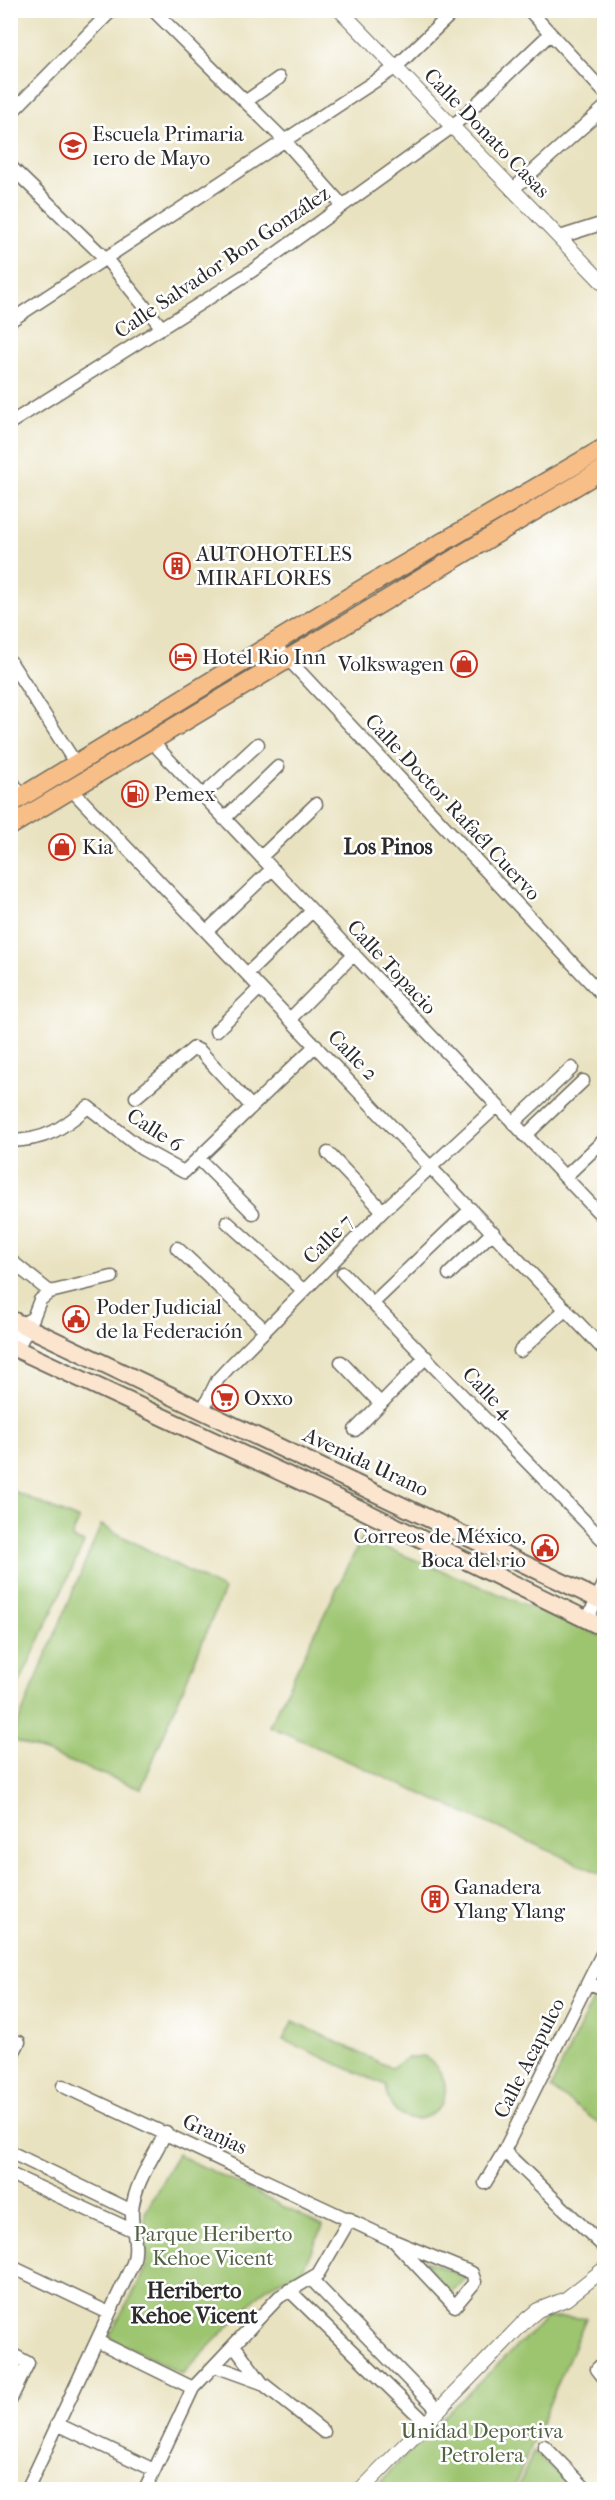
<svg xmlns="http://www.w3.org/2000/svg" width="615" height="2500" font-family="'IM FELL French Canon',serif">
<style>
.green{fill:#9dc570;stroke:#64784e;stroke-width:1.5}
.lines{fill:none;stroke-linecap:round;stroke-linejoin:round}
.minor-casing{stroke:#6e6b5f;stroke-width:15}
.tertiary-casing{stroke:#6e6b5f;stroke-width:16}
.secondary-casing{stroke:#6e6b5f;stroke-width:20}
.primary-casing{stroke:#6e6b5f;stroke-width:21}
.minor{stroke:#fff;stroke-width:12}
.tertiary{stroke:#fff;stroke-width:14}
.secondary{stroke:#fce5cf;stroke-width:16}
.primary{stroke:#f7be88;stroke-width:18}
.labels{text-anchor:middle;stroke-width:5;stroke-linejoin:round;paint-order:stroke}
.street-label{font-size:21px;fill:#2b2b2b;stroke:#fff}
.poi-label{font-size:21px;fill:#2b2b2b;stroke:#fff;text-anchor:start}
.park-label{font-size:21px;fill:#536143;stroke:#fff}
.neighbourhood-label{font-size:22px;font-weight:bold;fill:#2b2b2b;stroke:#fff}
</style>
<rect width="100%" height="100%" fill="#fff"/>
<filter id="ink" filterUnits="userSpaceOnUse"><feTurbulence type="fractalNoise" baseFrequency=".0167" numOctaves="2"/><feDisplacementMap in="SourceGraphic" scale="12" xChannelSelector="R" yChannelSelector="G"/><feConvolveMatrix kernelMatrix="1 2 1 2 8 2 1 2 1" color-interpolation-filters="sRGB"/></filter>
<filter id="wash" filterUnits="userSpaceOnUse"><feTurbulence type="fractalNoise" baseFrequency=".008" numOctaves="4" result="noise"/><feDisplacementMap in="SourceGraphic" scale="24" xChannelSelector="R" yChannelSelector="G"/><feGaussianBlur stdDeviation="1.35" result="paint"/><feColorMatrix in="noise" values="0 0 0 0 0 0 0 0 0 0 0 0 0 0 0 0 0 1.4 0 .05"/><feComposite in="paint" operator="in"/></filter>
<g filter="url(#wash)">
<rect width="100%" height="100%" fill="#e9e2c0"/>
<path class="green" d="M11,1490L79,1520L71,1538L84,1543L11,1702Z
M101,1525L224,1590L141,1789L11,1739Z
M362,1538L604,1637V1875L269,1726Z
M595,1995L604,2001V2127L551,2088Z
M293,2021L391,2068L406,2058L424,2056C486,2100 394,2157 385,2085L283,2040Z
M177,2154L323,2226L302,2271L267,2287L182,2374L109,2337L147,2267L145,2213Z
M423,2260L467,2277L450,2295Z
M546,2318H586L513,2489H373L431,2429Z
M534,2451L574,2489H517Z"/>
</g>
<g filter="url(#ink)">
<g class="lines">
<defs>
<path id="minor" d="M153,10L285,141L342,205
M529,10L604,92
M245,102L279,78
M10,114L112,10
M10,166L107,260L162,328
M512,190L604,108
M560,237L604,223
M10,321L395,68L455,10
M10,423L252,271L452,127L550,34
M274,644L604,997
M10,661L76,764
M152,742L604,1218
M10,778L22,797
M71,789L604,1350
M202,796L258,744
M224,819L278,767
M261,857L316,804
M207,931L272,869
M247,974L312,911
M291,1018L354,954
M216,1031L260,988
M136,1097L194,1048L200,1051L251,1106
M513,1123L572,1068
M525,1136L583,1081
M10,1141C47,1140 61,1129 88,1107L142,1149L184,1172L316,1045
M328,1153L383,1211
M198,1158L253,1213
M565,1177L604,1140
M227,1222L304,1291
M177,1248L265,1330
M10,1260L50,1292
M343,1273L604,1541
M449,1274L493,1232
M373,1303L471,1209
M33,1318L40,1300L50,1292L112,1277
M10,1346L22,1324L33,1318L17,1349
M520,1351L566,1309
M341,1362L381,1404
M202,1411L218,1379L230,1366L383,1211L497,1106
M355,1430L426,1357
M587,1620L604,1584
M589,1983L604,1989
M10,2059L19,2042
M63,2086L394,2241L472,2273L475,2282L455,2306L394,2241
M504,2151L604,2247
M10,2152L132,2211
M10,2174L134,2231
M485,2183L504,2151L604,1950
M10,2266L109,2313
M311,2279L437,2409
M289,2290L425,2422
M97,2341L193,2388
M234,2345L262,2383L324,2432
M10,2353L28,2363L10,2401
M604,2362L597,2369L604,2378
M215,2366L262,2383
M57,2424L154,2470
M544,2446L587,2490
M27,2490L133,2263C139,2246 131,2228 132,2211C134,2184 154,2156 166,2132
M145,2490L193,2388L279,2297L318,2274L350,2219"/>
<path id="tertiary" d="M340,10L604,284
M361,2490L527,2319L538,2310L566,2299L604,2269"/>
<path id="secondary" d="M10,1319L604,1602
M10,1346L358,1508L604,1628"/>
<path id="primary" d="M10,804L364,588L604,448
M10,826L604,469"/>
</defs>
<use href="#minor" class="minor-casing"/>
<use href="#tertiary" class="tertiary-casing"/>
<use href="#secondary" class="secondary-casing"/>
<use href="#primary" class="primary-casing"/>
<use href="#minor" class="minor"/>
<use href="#tertiary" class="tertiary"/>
<use href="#secondary" class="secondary"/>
<use href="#primary" class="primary"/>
</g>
</g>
<defs>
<symbol id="school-ring" viewBox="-11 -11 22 22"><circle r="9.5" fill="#fff" stroke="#c8321e" stroke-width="1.5"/><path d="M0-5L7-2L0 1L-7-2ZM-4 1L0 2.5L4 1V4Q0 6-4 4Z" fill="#c8321e"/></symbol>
<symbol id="building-ring" viewBox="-11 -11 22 22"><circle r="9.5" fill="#fff" stroke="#c8321e" stroke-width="1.5"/><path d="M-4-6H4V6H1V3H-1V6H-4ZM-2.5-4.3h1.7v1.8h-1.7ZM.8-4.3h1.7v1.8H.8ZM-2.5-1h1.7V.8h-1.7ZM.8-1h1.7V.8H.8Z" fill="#c8321e"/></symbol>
<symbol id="hotel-ring" viewBox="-11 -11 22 22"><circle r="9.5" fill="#fff" stroke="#c8321e" stroke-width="1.5"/><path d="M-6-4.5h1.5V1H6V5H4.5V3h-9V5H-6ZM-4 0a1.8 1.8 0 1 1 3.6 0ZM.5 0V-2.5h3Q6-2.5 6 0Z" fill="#c8321e"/></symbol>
<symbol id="shop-ring" viewBox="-11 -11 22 22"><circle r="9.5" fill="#fff" stroke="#c8321e" stroke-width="1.5"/><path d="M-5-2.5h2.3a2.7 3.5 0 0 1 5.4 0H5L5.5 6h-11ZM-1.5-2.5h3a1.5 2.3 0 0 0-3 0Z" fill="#c8321e"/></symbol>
<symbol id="fuel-ring" viewBox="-11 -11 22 22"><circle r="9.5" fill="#fff" stroke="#c8321e" stroke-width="1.5"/><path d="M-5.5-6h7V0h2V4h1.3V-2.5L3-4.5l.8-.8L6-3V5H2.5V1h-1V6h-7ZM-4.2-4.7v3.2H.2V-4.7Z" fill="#c8321e"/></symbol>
<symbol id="civic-ring" viewBox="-11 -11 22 22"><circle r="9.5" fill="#fff" stroke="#c8321e" stroke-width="1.5"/><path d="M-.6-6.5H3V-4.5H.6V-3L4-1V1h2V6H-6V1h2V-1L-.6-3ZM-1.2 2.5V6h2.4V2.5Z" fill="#c8321e"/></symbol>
<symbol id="supermarket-ring" viewBox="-11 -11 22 22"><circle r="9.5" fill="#fff" stroke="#c8321e" stroke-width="1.5"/><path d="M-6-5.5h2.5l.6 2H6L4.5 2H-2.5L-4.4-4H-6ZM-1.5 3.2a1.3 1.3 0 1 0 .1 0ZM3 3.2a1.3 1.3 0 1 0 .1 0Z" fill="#c8321e"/></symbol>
</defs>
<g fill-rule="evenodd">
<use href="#school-ring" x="58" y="131" width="30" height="30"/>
<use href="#building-ring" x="162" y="551" width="30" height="30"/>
<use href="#hotel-ring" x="168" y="642" width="30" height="30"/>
<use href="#shop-ring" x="449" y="649" width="30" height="30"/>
<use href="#fuel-ring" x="120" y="779" width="30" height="30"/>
<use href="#shop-ring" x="47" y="832" width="30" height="30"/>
<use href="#civic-ring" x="61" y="1304" width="30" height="30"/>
<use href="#supermarket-ring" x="210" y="1383" width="30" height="30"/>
<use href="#civic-ring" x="530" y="1533" width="30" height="30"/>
<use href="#building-ring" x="420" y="1884" width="30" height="30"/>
</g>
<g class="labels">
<g class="street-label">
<text transform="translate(487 133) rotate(46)" y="7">Calle Donato Casas</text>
<text transform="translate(222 262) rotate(-34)" y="7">Calle Salvador Bon González</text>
<text transform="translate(453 807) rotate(47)" y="7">Calle Doctor Rafaél Cuervo</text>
<text transform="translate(392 967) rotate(47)" y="7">Calle Topacio</text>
<text transform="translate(353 1055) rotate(46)" y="7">Calle 2</text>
<text transform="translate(155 1130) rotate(33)" y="7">Calle 6</text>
<text transform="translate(328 1239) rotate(-45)" y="7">Calle 7</text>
<text transform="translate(488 1393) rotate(46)" y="7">Calle 4</text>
<text transform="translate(366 1462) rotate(25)" y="7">Avenida Urano</text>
<text transform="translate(529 2058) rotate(-63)" y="7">Calle Acapulco</text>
<text transform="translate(215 2134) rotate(25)" y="7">Granjas</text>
</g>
<g class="poi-label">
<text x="92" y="141">Escuela Primaria<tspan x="92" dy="24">1ero de Mayo</tspan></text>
<text x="196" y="561">AUTOHOTELES<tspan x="196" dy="24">MIRAFLORES</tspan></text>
<text x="202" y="664">Hotel Rio Inn</text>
<text x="444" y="671" text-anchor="end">Volkswagen</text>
<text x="154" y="801">Pemex</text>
<text x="82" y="854">Kia</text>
<text x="96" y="1314">Poder Judicial<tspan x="96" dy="24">de la Federación</tspan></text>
<text x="244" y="1405">Oxxo</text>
<text x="526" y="1543" text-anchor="end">Correos de México,<tspan x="526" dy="24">Boca del rio</tspan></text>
<text x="454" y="1894">Ganadera<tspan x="454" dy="24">Ylang Ylang</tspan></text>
</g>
<g class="park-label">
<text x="213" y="2241">Parque Heriberto<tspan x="213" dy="24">Kehoe Vicent</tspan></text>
<text x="482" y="2438">Unidad Deportiva<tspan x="482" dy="24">Petrolera</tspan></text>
</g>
<g class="neighbourhood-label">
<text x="388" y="854">Los Pinos</text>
<text x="194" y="2298">Heriberto<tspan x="194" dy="25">Kehoe Vicent</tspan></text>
</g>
</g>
<rect width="615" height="2500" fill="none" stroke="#fff" stroke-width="36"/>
</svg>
